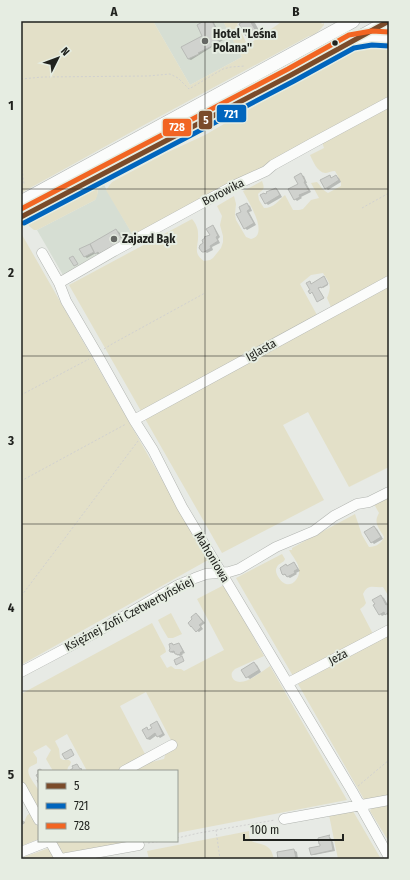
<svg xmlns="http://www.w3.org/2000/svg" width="410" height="880" font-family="'Fira Sans Condensed',sans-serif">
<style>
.built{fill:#d6ded3}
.green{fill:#e3e0c8}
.shadow{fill:#0003}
.building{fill:#d0d2ce;stroke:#b8bab6}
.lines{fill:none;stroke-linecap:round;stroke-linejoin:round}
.minor-casing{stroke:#b1b4b0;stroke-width:11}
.major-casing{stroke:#b1b4b0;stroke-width:14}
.path{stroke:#d1d1d0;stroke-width:1;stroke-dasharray:2 2;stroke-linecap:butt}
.minor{stroke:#fbfcfb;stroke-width:10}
.major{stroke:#fbfcfb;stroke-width:13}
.bus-1-casing{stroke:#e6ede2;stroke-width:8}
.bus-2-casing{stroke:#e6ede2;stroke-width:8}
.bus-3-casing{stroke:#e6ede2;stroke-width:8}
.bus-1{stroke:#7a4b2a;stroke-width:5}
.bus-2{stroke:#0065bd;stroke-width:5}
.bus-3{stroke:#f26522;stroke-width:5}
.grid{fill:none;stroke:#20221e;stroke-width:1;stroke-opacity:0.55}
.poi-dot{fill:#666864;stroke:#e6ede2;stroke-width:1.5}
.bus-dot{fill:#20221e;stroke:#e6ede2;stroke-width:1.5}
.labels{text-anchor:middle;stroke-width:4;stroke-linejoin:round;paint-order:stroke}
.poi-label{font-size:12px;font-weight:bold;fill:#20221e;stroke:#e6ede2;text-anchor:start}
.street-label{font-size:12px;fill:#20221e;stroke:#e6ede2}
.line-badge{stroke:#e6ede2;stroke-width:1.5}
.badge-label{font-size:11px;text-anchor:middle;font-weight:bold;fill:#fff}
.neatline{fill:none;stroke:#20221e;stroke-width:1.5}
.grid-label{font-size:13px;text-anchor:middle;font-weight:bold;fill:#20221e}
</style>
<rect width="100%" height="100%" fill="#e7eae5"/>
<path class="built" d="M153,21H223L242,57L190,85Z
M104,185L134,237L63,275L37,230L95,200L98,192V189Z"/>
<path class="green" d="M21,21H153L190,85L242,57L239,51L277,25L282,21H322L321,22L322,24L324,23V25C321,29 315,36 309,36L144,125L21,193Z
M223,21H241L237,24L246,42L237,48Z
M368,44H389V100L134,237L106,190L112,182L166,153L205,135L272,96L320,71Z
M389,107V276L331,307L327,298C332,285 330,284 323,273L311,275L300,284L317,315L141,411L69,285L192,219C196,224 198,228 198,234C199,246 192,253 204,261L210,260L213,258L221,248L223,242V236L220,225L222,216L217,206L234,196L236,204L235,214L236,220L246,237L251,239C270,235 248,201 243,191L262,181C265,189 264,189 258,194L259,200L264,208C274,208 278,201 285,195L293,210H299L303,209L311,200L319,198L311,183L317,182C321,186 322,190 328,193L341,186V182L335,171C331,171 328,173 325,173C317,172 313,161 310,155L324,148L322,142Z
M96,185C99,189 98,196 95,200L37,230H34L29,226V221L31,220Z
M21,233L208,560L21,665Z
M389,285V467L349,487L308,412L283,425L324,500L222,553L144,417Z
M389,496V597L383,587C374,588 368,583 363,594L366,603L364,606L360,609L373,634L293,676L236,578L282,554L285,559L284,561C282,563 278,564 277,567C273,572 281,583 286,584C294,586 300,576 299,570C299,563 292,556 289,550H292V548L355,514L362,535L369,547C376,547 382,543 384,537C379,528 373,523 379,513L374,504Z
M224,585L264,656L235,669C232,672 231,673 232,677C238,691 263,671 270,666L347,800L177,833V771H128L135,766L164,759L166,752L172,742L146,692L120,706L146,756L119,771H87L67,734L55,741L59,749L60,758L63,760H69L71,762L70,765L68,767L67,771H53L46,759L51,750L46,745L33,752L37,758V763C35,765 30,766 29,768C25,775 38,786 39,792C40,798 39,806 39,812L21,779V694L152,623L165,648L166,652L160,656L167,668L171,666L175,669H181L184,671L224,650L197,599Z
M171,613L182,634L173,638H168L162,628L158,620Z
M389,635V796L365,801L298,684Z
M389,804V842L370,811L372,807Z
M353,811L381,859H338L329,815Z
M29,814H31L39,829V839L21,846V828C26,824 24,817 29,814Z
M249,831C249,834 249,838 251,840C252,842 254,842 257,843C268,846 271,847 274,859H149L147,851Z
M55,841H135L62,855Z
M49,848L54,859H21V858Z"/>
<path class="shadow" d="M206,21H213L223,40L191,60L188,59L204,36Z
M246,21H252L255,23L261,34L252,39L247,36L240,24Z
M301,175L304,176L307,183H306L311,192L301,197L302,198L297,201L295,199L300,185Z
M336,176L339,178L341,182L328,190L326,188L330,177L333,178Z
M276,189L278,190L282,197L268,205L266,203Z
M247,204L250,206L252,211L249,212L256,225L247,230L245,228L243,212Z
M213,226L215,228L220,237L218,239L220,243L212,247L213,250L207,253L201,249L211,236Z
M116,230L119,232L125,242L98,254L96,253L87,258L84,256Z
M325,278L328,285L323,288L322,287L318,289L324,298L319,301L313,292L311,293L310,282L312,285Z
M374,527L377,529L383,539L374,544L372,542Z
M294,563L296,565L300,571L296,573L297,574L290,578L283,574L288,566Z
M381,596L384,598L388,605H389V615H388L386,614L382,616L380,614Z
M196,614L199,616L205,623L201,626L203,629L199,632L197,631Z
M172,644L175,646L179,644L181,646L185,653L182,654L183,655L180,656L176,654L175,652L173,653L170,652L172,650Z
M254,663L257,665L261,672L250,679L247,677Z
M157,722L159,724L165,735L160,738L157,735L150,740L147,739V729L150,731Z
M21,817L22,820L25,822L24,824L21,825Z
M329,837L331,838L332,841L333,842L335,851L314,855L312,854L321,846Z
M294,850L297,852L298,859H279L278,853Z"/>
<path class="building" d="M204,21H212L221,39L211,45L212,46L198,53L199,54L188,59L181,47L202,36L197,25Z
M244,21H250L256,31L246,36L239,24Z
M301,173L305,181L304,182L309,191L299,195L300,197L294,200L288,189L298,184L294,177Z
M330,175L331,178L336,175L339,180L325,189L320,180Z
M276,188L280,195L265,204L260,195L264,193L265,194L267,193L266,192Z
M247,203L250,209L247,211L254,223L244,229L236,214L241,212L239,207Z
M213,225L218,236L216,237L218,241L210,246L211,248L204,252H202L199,248L200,245L203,243L202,240L205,238L204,237L210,235L206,229Z
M116,229L123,241L99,254L98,252L95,254L90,244Z
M90,244L94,252L84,257L79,249Z
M73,256L78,264L74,266L69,258Z
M324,276L328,284L321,288V287L318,288L324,298L317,302L312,292L310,294L308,291L310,290L306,283L310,281L311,284Z
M374,526L381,537L371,543L364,532Z
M294,562L298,569L294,571L295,573L287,577L285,574L283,575L282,574L280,568L286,564L287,566Z
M381,595L386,605L388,604L389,605V612L385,615L384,612L379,615L373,605L375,604L372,600Z
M196,613L203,622L199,625L201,627L196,632L191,626V627L188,623L192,619L191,617Z
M172,643L173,645L179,643L183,651L180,653L181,654L177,655V654H175L174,651L170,652L169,650L170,649L169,644Z
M182,656L184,661L176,665L174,660Z
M254,662L259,670L246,678L241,670Z
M157,721L163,734L157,737L155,733L147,739L142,730L147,727L148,730L152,728L150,725Z
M71,749L74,755L67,759H65L62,754Z
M77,764L80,769L81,768L82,771H69L73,768L72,766Z
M40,769L43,771H39V785L37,780H39L36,775L38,774V770Z
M330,835L329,836L330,840L331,839L333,850L311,855L309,848L320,846V844H319L318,838Z
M294,849L296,858L278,859L277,852Z"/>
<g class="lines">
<defs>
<path id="minor" d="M42,253L59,283L66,301L97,354L134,420L153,450L182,507L352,791L389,857
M59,283L114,251L235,185L266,171L273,165L311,144L389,102
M134,420L389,281
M21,672L93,634L178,585L195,578L206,574L229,572L239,569L276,547L314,531L334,516L357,504L369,502L389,492
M288,683L389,630
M124,771L172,745
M21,787L39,820
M284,819L389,800
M50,841L60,859
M21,852L49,841
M61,859L139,845"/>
<path id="major" d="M360,40L372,38L389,39
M21,202L353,21
M21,217L291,75L389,21"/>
</defs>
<use href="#minor" class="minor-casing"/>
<use href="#major" class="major-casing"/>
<path class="path" d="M21,79L43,77L148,76L170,74L178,78L189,89L223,69L231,67L245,66
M21,166L22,167L24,184
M362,208L389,193
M104,349L112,344L205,293
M21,395L89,359
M21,481L126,424
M21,620L22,595L138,441
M358,786L389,760
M216,830L220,859
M177,838L199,833L275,820
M148,843L162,841"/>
<use href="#minor" class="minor"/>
<use href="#major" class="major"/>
<defs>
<path id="bus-1" d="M21,217L291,75L389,21"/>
<path id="bus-2" d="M24,223L294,81L354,48L372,45L389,46"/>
<path id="bus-3" d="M21,209L288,69L349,35L372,31L389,32"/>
</defs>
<use href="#bus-1" class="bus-1-casing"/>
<use href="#bus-2" class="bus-2-casing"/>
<use href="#bus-3" class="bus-3-casing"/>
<use href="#bus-1" class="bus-1"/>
<use href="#bus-2" class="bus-2"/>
<use href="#bus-3" class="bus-3"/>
</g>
<path class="grid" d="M205,21V859M21,189H389M21,356H389M21,524H389M21,691H389"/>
<g class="poi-dot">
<circle cx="205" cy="41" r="4"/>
<circle cx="114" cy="239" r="4"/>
</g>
<circle class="bus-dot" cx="335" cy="43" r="3.5"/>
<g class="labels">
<g class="poi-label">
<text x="213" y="38">Hotel "Leśna<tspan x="213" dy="14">Polana"</tspan></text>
<text x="122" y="243">Zajazd Bąk</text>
</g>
<g class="street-label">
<text transform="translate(223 192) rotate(-27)" y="4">Borowika</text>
<text transform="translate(261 350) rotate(-29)" y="4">Iglasta</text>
<text transform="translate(212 557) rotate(59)" y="4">Mahoniowa</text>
<text transform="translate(129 614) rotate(-28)" y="4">Księżnej Zofii Czetwertyńskiej</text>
<text transform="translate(338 657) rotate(-28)" y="4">Jeża</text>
</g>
</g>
<g class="line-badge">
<rect x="216" y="104" width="31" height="19" rx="4" fill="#0065bd"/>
<rect x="198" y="110" width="15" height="20" rx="4" fill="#7a4b2a"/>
<rect x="162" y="118" width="30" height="19" rx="4" fill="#f26522"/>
</g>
<g class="badge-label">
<text x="231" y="118">721</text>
<text x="206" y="124">5</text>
<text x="177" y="131">728</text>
</g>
<rect width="410" height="880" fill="none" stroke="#e6ede2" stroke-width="44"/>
<rect x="38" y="770" width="140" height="72" fill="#e6ede2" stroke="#979c94"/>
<rect x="46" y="783" width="20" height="6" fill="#7a4b2a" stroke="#979c94"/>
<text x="74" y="790" font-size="12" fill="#20221e">5</text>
<rect x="46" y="803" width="20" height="6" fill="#0065bd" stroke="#979c94"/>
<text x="74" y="810" font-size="12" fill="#20221e">721</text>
<rect x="46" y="823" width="20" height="6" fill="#f26522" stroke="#979c94"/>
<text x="74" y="830" font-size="12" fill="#20221e">728</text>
<g transform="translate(58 58) rotate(48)" stroke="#e6ede2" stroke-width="3" paint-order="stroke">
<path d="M0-3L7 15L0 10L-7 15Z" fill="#20221e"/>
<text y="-6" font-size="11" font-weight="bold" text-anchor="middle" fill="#20221e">N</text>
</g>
<path d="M244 834v6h99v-6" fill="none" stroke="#20221e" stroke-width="2"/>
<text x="250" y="834" font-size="12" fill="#20221e" stroke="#e6ede2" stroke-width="3" paint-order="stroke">100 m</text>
<rect x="22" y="22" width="366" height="836" class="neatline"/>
<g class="grid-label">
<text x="114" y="16">A</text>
<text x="296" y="16">B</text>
<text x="11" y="110">1</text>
<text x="11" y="277">2</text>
<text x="11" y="445">3</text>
<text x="11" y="612">4</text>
<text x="11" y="779">5</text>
</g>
</svg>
